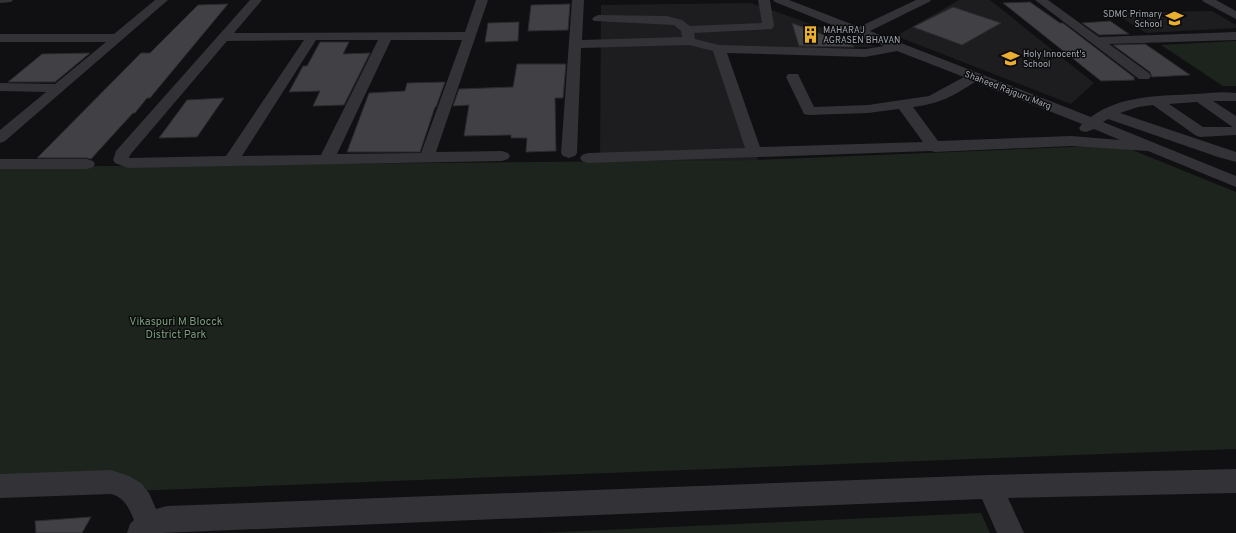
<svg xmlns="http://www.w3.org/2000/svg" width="1236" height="533" font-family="Overpass,sans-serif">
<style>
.built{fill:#1d1d1f}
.green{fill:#1d241e}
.building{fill:#404045;stroke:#2b2b2e}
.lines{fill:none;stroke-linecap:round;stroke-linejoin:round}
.street{fill:#323237;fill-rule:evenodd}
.labels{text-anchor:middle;stroke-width:3;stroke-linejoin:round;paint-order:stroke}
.far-poi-label{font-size:9px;fill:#a2a7b2;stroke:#0c0c0d;text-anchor:start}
.far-street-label{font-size:9px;fill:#a2a7b2;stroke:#0c0c0d}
.park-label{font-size:11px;fill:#7a9d7c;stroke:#0c0c0d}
</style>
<rect width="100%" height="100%" fill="#101012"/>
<path class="built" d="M959,0H990L1094,83L1071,104L896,36Z
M751,3L876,47L721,49L758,160L600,162L601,5Z
M1212,11L1236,25V28L1146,33L1114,13Z"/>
<path class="green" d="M1236,41V86H1223L1161,45Z
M1120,145L1236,192V449L0,496V167L758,160Z
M981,513L990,533H539Z"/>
<path class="building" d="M1030,2L1060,23H1063L1135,78H1133L1135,80L1101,81L1003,3Z
M228,4L150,98H147L135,113H133L91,159L87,158H37L141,53H150L198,5Z
M570,4L568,30L528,31L531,5Z
M953,7L1001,23L962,45L913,27Z
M1110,21L1129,34L1099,35L1082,23Z
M519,22L518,41L485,42L488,23Z
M792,23L854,46V47L799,46Z
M320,42H349L343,54L370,53L344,105L313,106L320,91L289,92L303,66H307Z
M1145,44L1154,50L1190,75L1152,77L1150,72L1113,45Z
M90,53L55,82H8L42,54Z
M517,64H566L563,98H555L556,151L526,152L527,138H511V135L464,136L469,105L453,106L459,89L513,87Z
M445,82L436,107H435L420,152H347L369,93L405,91L407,83Z
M224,98L197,137L159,138L187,100Z
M91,517L82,533H36L35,521Z"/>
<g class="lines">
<path class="street" d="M0,0H13L11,2L0,3Z
M155,0H168L5,141L0,143V130L46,92L0,91V83L55,84L106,42H0V34H114Z
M250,0H262L234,33L465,32L476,0H488L436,152L502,151L508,153L510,156L508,159L502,161L128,168L115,163L113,160L116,151ZM304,40L226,156L129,158L130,155L227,41ZM316,40H378L321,155L242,156ZM391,40H462L421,153L337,154Z
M572,0H584L582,40L682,37L681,31L674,25L594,21L592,19L594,17L598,15L667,16L682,20L690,26L762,23L758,0H770L774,26L772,29L694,33L695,39L719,45L865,49L884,46L775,2L773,0H789L859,27L916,0H931L929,2L870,31L1091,117C1120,95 1161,96 1196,94C1209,93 1222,91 1236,93V101H1213L1236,116V135L1200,137L1195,135L1153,105L1138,107L1120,113L1236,152V162L1218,157L1108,119L1103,122L1236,176V187L1148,151L1071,146L935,152L931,151L588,163L582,161L580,158L582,155L588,153L745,148L713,51L689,45L581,48L577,153L575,156L569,158L563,156L561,153ZM897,51L964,77L929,96L868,105L814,107L798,74H788L786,77L804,114L809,115L868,113L899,109L923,142L760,147L727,53L865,57ZM975,82L1082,124L1079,128L1081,131L1086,132L1094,129L1120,140L1071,136L938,141L913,107C942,103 951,97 975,82ZM1197,102L1231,126L1233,127H1203L1169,104Z
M1035,0H1048L1099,37L1236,32V40L1109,44L1149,73L1151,76L1149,79H1139Z
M1202,0H1216L1236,11V19L1204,2Z
M0,159H87L93,161L95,164L93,167L87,169H0Z
M1236,469V493L1008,498L1024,533H997L982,499L161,533H127L130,524L134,520C129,508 124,497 111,494L0,498V474L111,470L129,476L141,483L149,493L156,509L167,506L989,475Z"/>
</g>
<defs>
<symbol id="school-bare" viewBox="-9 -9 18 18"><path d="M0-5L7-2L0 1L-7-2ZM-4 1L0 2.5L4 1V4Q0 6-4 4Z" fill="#eaae30" stroke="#0c0c0d" stroke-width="2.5" paint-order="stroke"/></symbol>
<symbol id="building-bare" viewBox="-9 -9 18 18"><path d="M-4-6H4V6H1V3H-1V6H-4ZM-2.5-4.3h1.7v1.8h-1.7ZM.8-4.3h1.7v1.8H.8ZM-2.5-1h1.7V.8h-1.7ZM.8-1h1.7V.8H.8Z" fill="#eaae30" stroke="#0c0c0d" stroke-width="2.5" paint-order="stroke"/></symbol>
</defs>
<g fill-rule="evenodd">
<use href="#school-bare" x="1162" y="6" width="25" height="25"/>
<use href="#building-bare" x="798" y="22" width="25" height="25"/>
<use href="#school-bare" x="998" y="46" width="25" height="25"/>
</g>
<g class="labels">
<g class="far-poi-label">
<text x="1162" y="17" text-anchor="end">SDMC Primary<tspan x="1162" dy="10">School</tspan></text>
<text x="823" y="33">MAHARAJ<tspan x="823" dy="10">AGRASEN BHAVAN</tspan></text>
<text x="1023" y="57">Holy Innocent's<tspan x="1023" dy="10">School</tspan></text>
</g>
<g class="far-street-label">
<text transform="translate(1008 90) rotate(21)" y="3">Shaheed Rajguru Marg</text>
</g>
<g class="park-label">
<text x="176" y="325">Vikaspuri M Blocck<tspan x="176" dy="13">District Park</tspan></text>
</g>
</g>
</svg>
